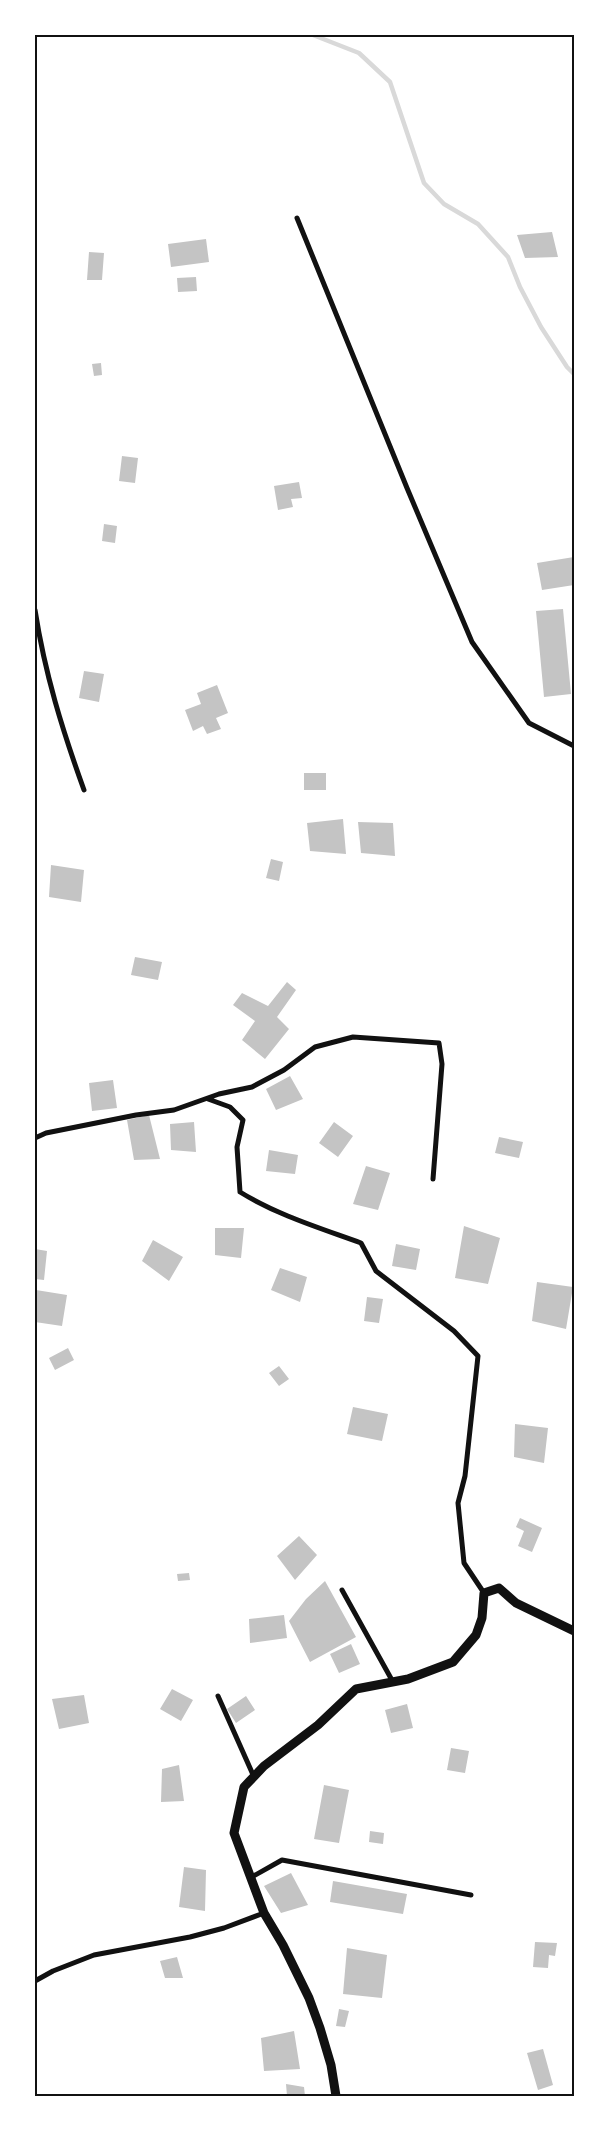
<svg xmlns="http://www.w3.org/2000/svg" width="609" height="2131" font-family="Spectral,serif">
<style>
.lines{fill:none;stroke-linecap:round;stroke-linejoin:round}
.stream{stroke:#d9d9d9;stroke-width:4.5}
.building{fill:#c4c4c4}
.minor{stroke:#111;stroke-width:5}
.tertiary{stroke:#111;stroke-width:9}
.neatline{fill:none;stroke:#111;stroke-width:2}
</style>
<rect width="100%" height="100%" fill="#fff"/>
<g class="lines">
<path class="stream" d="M313,35L359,53L390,82L424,183L444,204L478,224L508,257L520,287L541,327L567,367L574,374"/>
</g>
<path class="building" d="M552,232L558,257L525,258L517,235Z
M206,239L209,262L171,267L168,244Z
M89,252L104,253L102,280H87Z
M196,277L197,291L178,292L177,278Z
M101,363L102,375L94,376L92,364Z
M122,456L138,458L135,483L119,481Z
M299,482L302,498L291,499L293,507L278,510L274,486Z
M104,524L117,526L115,543L102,541Z
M574,557V585L542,590L537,563Z
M563,609L571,694L544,697L536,611Z
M84,671L104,674L99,702L79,698Z
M217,685L228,713L216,718L221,729L207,734L203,726L193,731L185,710L201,704L197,693Z
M304,773H326V790H304Z
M343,819L346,854L310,851L307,823Z
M358,822L393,823L395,856L361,853Z
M271,859L283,862L279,881L266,878Z
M51,865L84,870L81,902L49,897Z
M135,957L162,962L158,980L131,975Z
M287,982L296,990L277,1017L289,1029L265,1059L242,1040L255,1021L233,1005L242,993L268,1006Z
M290,1076L303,1099L276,1110L266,1089Z
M113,1080L117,1108L92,1111L89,1083Z
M149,1115L160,1159L134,1160L127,1120Z
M194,1122L196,1152L171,1150L170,1124Z
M334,1122L353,1136L338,1157L319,1143Z
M499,1137L523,1142L519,1158L495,1153Z
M269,1150L298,1155L295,1174L266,1171Z
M366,1166L390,1173L378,1210L353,1204Z
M464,1226L500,1238L488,1284L455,1278Z
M215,1228H244L241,1258L215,1255Z
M153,1240L183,1257L169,1281L142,1261Z
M396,1244L420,1249L416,1270L392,1266Z
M35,1249L47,1251L44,1280L35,1279Z
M280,1268L307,1277L300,1302L271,1290Z
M537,1282L573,1287L566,1329L532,1321Z
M36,1290L67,1295L62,1326L35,1322Z
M367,1297L383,1299L379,1323L364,1321Z
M68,1348L74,1360L55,1370L49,1358Z
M279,1366L289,1379L279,1386L269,1373Z
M353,1407L388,1414L382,1441L347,1434Z
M515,1424L548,1428L544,1463L514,1457Z
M520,1518L542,1528L532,1552L518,1546L524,1531L516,1527Z
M299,1536L317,1555L295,1580L277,1556Z
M189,1573L190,1580L178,1581L177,1574Z
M325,1581L356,1637L310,1662L289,1621L306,1599Z
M284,1615L287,1638L250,1643L249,1619Z
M351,1644L360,1664L339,1673L330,1654Z
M172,1689L193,1700L181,1721L160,1709Z
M84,1695L89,1723L59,1729L52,1699Z
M246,1696L255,1710L236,1723L227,1709Z
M407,1704L413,1728L391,1733L385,1710Z
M451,1748L469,1751L465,1773L447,1770Z
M179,1765L184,1801L161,1802L162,1769Z
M324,1785L349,1790L339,1843L314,1839Z
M370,1831L384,1833L383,1844L369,1842Z
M184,1867L206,1870L205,1911L179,1907Z
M291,1873L308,1905L281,1913L264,1886Z
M333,1881L407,1894L403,1914L330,1902Z
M535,1942L557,1943L555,1956L549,1955L548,1968L533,1967Z
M347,1948L387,1955L382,1998L343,1994Z
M177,1957L183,1978H165L160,1961Z
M339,2009L349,2011L345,2027L336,2026Z
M294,2031L300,2069L264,2071L261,2038Z
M543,2049L553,2085L538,2090L527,2053Z
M286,2084L304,2087L305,2096H287Z"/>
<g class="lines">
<path class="minor" d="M297,218L407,488L472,642L529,723L574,746
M35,610C45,674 62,729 84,790
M208,1099L230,1107L243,1120L237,1147L240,1192C277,1215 320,1228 361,1243L376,1271L454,1331L478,1356L465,1476L458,1503L464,1563L484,1593
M35,1138L46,1133L136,1115L174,1110L219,1094L252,1087L284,1070L315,1047L353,1037L439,1043L442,1064L433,1179
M342,1590L393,1682
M218,1696L254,1777
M250,1878L282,1860L471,1895
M35,1981L53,1971L94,1955L190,1937L224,1928L264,1913"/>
<path class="tertiary" d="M336,2096L331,2065L320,2028L309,1998L283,1945L264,1913L234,1833L244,1787L264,1766L318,1725L356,1689L408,1679L453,1662L476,1635L482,1618L484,1593L499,1588L516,1603L574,1631"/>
</g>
<rect width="609" height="2131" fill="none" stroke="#ffffff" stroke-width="72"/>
<rect x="36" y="36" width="537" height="2059" class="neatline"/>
</svg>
